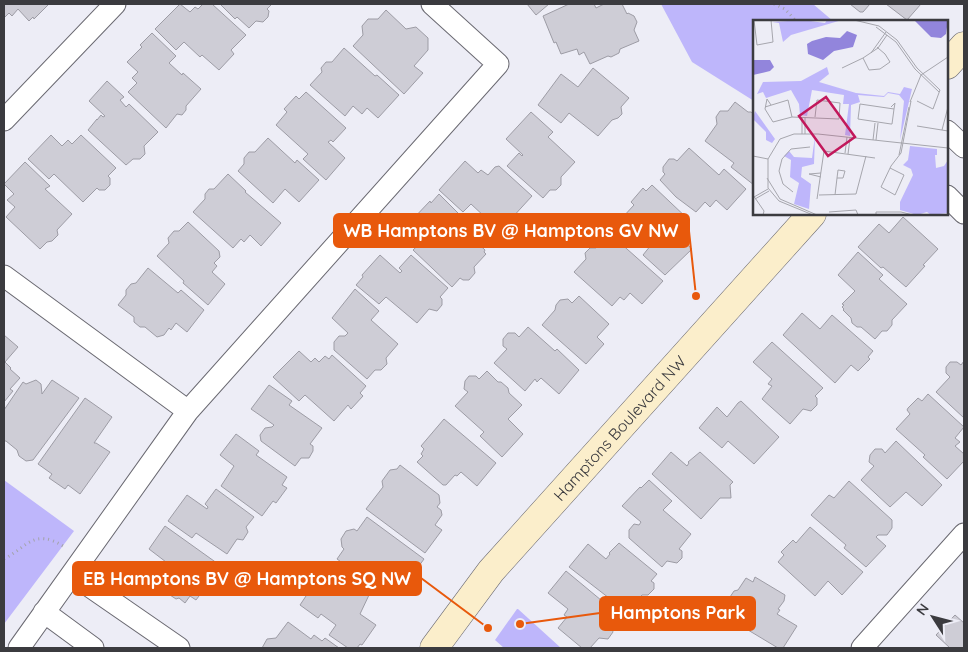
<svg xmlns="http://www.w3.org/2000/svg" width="968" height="652" font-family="Quicksand,sans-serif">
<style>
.green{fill:#beb6fb}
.building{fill:#cecdd6;stroke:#9d9ca5}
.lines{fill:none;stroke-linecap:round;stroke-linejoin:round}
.street-casing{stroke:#6a6971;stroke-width:23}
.secondary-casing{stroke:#6a6971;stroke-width:29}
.path{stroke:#a3a3aa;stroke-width:3;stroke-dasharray:1 4;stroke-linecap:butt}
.street{stroke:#fff;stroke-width:21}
.secondary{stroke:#fbeecb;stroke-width:28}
.labels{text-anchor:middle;stroke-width:5;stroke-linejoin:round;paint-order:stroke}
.street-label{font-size:16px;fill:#3b3b3f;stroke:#ededf6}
.inset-road{fill:none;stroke:#a6a6ad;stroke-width:1}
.view{fill:#c2185b;fill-opacity:0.15;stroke:#c2185b;stroke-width:2.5}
.inset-edge{fill:none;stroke:#3b3b3f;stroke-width:2.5}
.leader{fill:none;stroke:#e8590c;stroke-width:2}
.callout-dot{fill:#e8590c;stroke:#ededf6;stroke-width:2}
.callout{fill:#e8590c;stroke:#e8590c;stroke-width:2}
.callout-label{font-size:18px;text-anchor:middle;font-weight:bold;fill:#fff}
</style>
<rect width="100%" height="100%" fill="#ededf6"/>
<path class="green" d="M661,4H813L833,21H754V101L692,62Z
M4,480L74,531L4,624Z
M517,609H518L561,648H504L495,640Z"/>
<path class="building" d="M4,4H49L34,19L33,17L29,21L18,9L12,16L9,13L4,18Z
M180,4L190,12L195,7L198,9L203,4H212L246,35L231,50L234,54L219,70L202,55L200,57L184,42L176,50L155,29Z
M223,4H272L267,9L269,11L268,17L263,22L256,21L249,28L237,17L235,19L221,5Z
M527,4H549L536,15Z
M569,4H594L596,8L604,4H622L627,14L628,13L634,16L637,22L634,30L639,41L620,49L619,53L611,57L608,56L590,64L584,52L579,55L577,49L561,54L556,42L554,43L543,16Z
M850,4H870L863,12H860Z
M886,4H921L907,20Z
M386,10L406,29L416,27L428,38V50L414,66L423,73L404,94L353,46L363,35L362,26L368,19H378Z
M152,33L176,56L169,63L182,75L183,73L201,89L186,106V110L182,115L177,114L166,128L128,92L137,83L132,78L138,72L127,62L142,47L140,45Z
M344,48L375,76L377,75L399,95L378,118L367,108L362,114L353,106L345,116L310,85L322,72L321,68L326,62H332Z
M593,68L629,98L621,107L622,114L618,118L612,120L598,136L569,113L561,123L538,105L561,74L578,87Z
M107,81L124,97L120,100L126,107L129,104L158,132L144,146L145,154L140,159H133L126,165L88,130L97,119V120L101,115L103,117L105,116L89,101Z
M306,92L346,128L333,142L331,140L328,142L345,158L326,180L303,159L308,154L276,125L287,112L284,109L296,96L299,99Z
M735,102L748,112H751L754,114V185L731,167L734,163L705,141L717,124L716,117L720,111H728Z
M531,112L553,132L548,137L575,162L561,177V185L556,190H550L543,198L507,166L519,153L522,156L523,155L506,139Z
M51,135L62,146L68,140L72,144L81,135L116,168L108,176L110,178V185L105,190H99L97,188L83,202L54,174L49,179L28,159Z
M268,138L295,163L297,160L319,180L299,202L285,189L273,203L238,171L244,164V158L249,152H255Z
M689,148L719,175L724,169L746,189L727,210L716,200L710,207L705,202L696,212L676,197L660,180L665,174L663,172V167L669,159H674L677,161Z
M465,161L478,173L481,170L488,175L495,167L499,166L532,196L500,231L471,204L463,212L439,190Z
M25,162L50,186L45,189L72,214L57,230L58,235L52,241L47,242L40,249L6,217L15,207L7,200L14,194L4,184Z
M228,174L246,191L245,192L281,223L261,246L250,235L244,242L241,239L233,248L193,212L205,199V194L209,189H214Z
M652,185L689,220L681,229L684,231L679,237L692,249L665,275L643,255L651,245L622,218L634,205L631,202L643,188L646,191Z
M439,194L461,216L455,222L485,250L484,252L486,254L474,267L475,273L469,280H463L460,278L452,287L413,250L428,236L412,220L430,201L431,203Z
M903,217L938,249L923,265L925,266L906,287L883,267L881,268L858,247L879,224L889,233Z
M188,222L219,251L220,257L214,263L217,266L212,272L225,284L208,305L183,283L184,281L157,256L169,243L168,238L174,231H179Z
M609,233L663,281L642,304L630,293L624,300L620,297L612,306L574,272L586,259L585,253L590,248H596Z
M858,252L883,275L879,279L907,304L892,320V325L887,331H882L875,339L861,327H857L852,323L851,318L843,310L844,309L842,307L844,305L842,304L855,291L838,275Z
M380,255L400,273L402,271L399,268L400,267L411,255L448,288L440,297L442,299V305L437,311L429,309L417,323L386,297L379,304L356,285L363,277L362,275Z
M148,268L178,293L181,290L204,310L187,332L176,323L171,330L169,328L164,335L157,337L145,327H140L134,322V317L118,305L126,295V290L131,284L136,283Z
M355,289L379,311L371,320L398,344L386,358L387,364L381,370H375L367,379L334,350V342L339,336H345L348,333L332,318Z
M579,296L609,324L597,337L604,344L586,364L542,325L555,310L556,305L560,300L568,299L572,303Z
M802,313L820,329L832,315L873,351L868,357L870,359L858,371L851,365L835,383L783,335Z
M528,327L555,351L557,349L579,370L559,394L541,378L537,382L535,379L525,391L494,363L507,349L503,346V339L508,333H515L519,337Z
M4,335L18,347L5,362L11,368L10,369L20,378L10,389L13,391L4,402Z
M772,342L823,388L815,396L817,398V405L811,411L803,409L790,424L762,399L772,386L768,384L772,379L753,362Z
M299,351L311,362L315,358L319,362L325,356L329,359L332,355L366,386L360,393L363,396L351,409L348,405L334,421L305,395L299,401L273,377Z
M964,361V418L936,392L950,377L946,373V367L950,362H957L961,365Z
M487,371L498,382H501L508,388L509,393L522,405L508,419L523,434L502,457L480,436L484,432L455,406L468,392L464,389L465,381L469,376H476L479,379Z
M36,380L41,384L42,394L52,380L79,398L33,460L26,461L19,456L17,450L6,441H4V410L23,382L26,384Z
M269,385L292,401L289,405L322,428L310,444L313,446V451L309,458H301L295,466L261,441L260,435L265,428L272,427L274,425L251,409Z
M928,394L964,427L955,438L960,442L955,446L964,454V461L947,479L923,457L925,455L896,429L910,414L907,410L908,408L918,398L922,401Z
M85,398L112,417L94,443H96L110,452L80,494L68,485L65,489L49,478L52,474L38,464Z
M741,401L779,437L754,464L728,441L722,448L699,428L717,407L727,417L738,403Z
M444,419L496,463L477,486L461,472L457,476L455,475L446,485H443L417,462L423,456L421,454L424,449L421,446Z
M236,434L259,451L256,455L287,477L282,485L287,488L276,503L273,501L262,516L221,486L234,466L220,455Z
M896,441L942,485L922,506L906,492L890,507L861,480L874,466L869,462L870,455L875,449H882L885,453Z
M671,452L687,466L689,463L688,462L700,452L733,482L730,485L731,498H720L701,519L652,474Z
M400,465L439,495L440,503L437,507L441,510L442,515L435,525L442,530L425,553L366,509L383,487L382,481L390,470L397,469Z
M649,480L672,501L663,510L691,534L679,549L682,551V558L677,563L667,561L662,567L629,538V530L634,524L639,525L641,522L622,506L640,487L641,488Z
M849,481L892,520V528L887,535H878L876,537L886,546L866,567L844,548L846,545L811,515L829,495L834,498Z
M216,489L254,517L246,527L248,532L243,540L237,539L227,554L196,533L192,538L168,521L187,495L207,509L208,507L205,504Z
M367,517L424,559L408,581L389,568L386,573L388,574L379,589L337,559L344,549L342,547L341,539L346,531L354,529L357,531Z
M165,526L221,566L211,579L213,580L214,587L210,592L204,593L202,592L196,600L190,596L185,603L179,598L176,599L170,595V592L157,582L158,580L156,579L166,562L149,549Z
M810,527L863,572L842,595L828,581L815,596L778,562L784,555L781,552L793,540L796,543Z
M619,543L657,574L651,581L654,583V589L648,595H642L627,612L569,567L588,544L606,559L610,554L609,553Z
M328,565L369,595L360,614L376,625L362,645L360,644L357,648H348L329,635L336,625L321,614L318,618L300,605L312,587L309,585V580L315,572H319L322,573Z
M566,571L619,615L611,625L613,632L608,639L599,638L590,648H582L558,628L567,617L564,615L568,609L548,593Z
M755,577L785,595L784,601L778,609L780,610L777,614L797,626L783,648H778L723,615L731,602L730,597L734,591L738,590L746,578L753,582Z
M955,615L964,623V648H950L936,635Z
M288,622L311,639L314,635L322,641L325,638L339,648H262L267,639L276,638Z"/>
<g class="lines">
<defs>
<path id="street" d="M4,120L115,4
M947,131L964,147
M947,196L964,213
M4,276L188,411
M72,574L179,648
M44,612L93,648
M19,648L188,411L498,64L432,4
M862,648L964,534"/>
<g id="secondary">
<path d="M947,65L964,46"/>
<path id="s1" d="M434,648L491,571L812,214"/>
</g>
</defs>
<use href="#street" class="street-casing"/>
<use href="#secondary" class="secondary-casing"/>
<path class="path" d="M774,4L785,9L796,21
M4,559C27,547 34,528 63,546"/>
<use href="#street" class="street"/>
<use href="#secondary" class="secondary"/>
</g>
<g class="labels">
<g class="street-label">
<text dy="6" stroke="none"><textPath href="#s1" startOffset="288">Hamptons Boulevard NW</textPath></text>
</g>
</g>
<g transform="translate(753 20)">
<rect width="195" height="195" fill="#ededf6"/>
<path d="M50,0L72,3L74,0H89L38,15L30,22L26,3L19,2ZM74,47L76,54L66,62L103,73L131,76L135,72L147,74L151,67L159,69L147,120L151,81L146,75L135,73L131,77L105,75L107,82L98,85L97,116L92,115L96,84H90L91,75L59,70L54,96L47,95L46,84L38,70L13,78L10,72L4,74L10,62L48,61ZM2,91L22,119L19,123L13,120V112L0,99ZM62,116L61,144L49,147L48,157L58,164L56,189L41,184L46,163L37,157L38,140L31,136L36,131L41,137L59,138ZM157,126L184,129V135H190H182L183,148L191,146L195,140V193L178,195L174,192L164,195L147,190V182L160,155L158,149L150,145L155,140Z" fill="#beb6fb"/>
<path d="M161,0H195L193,14L188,18L178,17ZM94,11L104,15L100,27L81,31L70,40L55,34L54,24L59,21L73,17L87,18ZM0,40H17L21,47L17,51L0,55Z" fill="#9285dc"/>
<path class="inset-road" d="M1,0L4,25L20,22L18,0M101,0L126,6L144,20L164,48L187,70L180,89L164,81M123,7L143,22L162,49L186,72M124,27L125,28L132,34L137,42L127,49L116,50L110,38L125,28L134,15M118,33L133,12M89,48L110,38M157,82L168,55L195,37M18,85L14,79L12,89L20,102L39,97L86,99L87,83L64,80L62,97M12,87L35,80L39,97M138,87L142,83L141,89L139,104H138L105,99L107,84L141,89M52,97V114M164,106L195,111M189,110L195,87M49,114V97M120,120L122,103M123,120L125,103M92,133L94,117M95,134L97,118M146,135L156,87M0,136L15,139M137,148L151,155L142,175L128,167L138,146L148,133L158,81M68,157L56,154L68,153M14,158L27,179L64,195M40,172L30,164L26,151L29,139L38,129L57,127M0,175L11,191L10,195M66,175L103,174L113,136M82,175L84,158L85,150L92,151L90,158H84M1,177L15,169M2,179L16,171M64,179L71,131L122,138M76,192L103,190L105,195M60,195L26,181L15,168V139L27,119L41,114H65L195,128M123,195V192H148L160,195"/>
<path class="view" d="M73,77L102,117L75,136L46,96Z"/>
<rect width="195" height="195" class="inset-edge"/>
</g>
<path class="leader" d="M696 296L689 231M488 628L421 578M520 624L600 613"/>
<g class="callout-dot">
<circle cx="696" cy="296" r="5"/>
<circle cx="488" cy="628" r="5"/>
<circle cx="520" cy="624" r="5"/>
</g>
<g class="callout">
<rect x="334" y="214" width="355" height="33" rx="5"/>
<rect x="73" y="562" width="348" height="33" rx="5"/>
<rect x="600" y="597" width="155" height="33" rx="5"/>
</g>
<g class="callout-label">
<text x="511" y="237">WB Hamptons BV @ Hamptons GV NW</text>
<text x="247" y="585">EB Hamptons BV @ Hamptons SQ NW</text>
<text x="678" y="619">Hamptons Park</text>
</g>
<rect width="968" height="652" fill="none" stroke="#3b3b3f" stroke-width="10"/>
<g transform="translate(933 617) rotate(306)" stroke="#ededf6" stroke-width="4" paint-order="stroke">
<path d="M0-4L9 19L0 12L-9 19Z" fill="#3b3b3f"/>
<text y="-8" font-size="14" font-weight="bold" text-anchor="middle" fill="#3b3b3f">N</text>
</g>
</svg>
